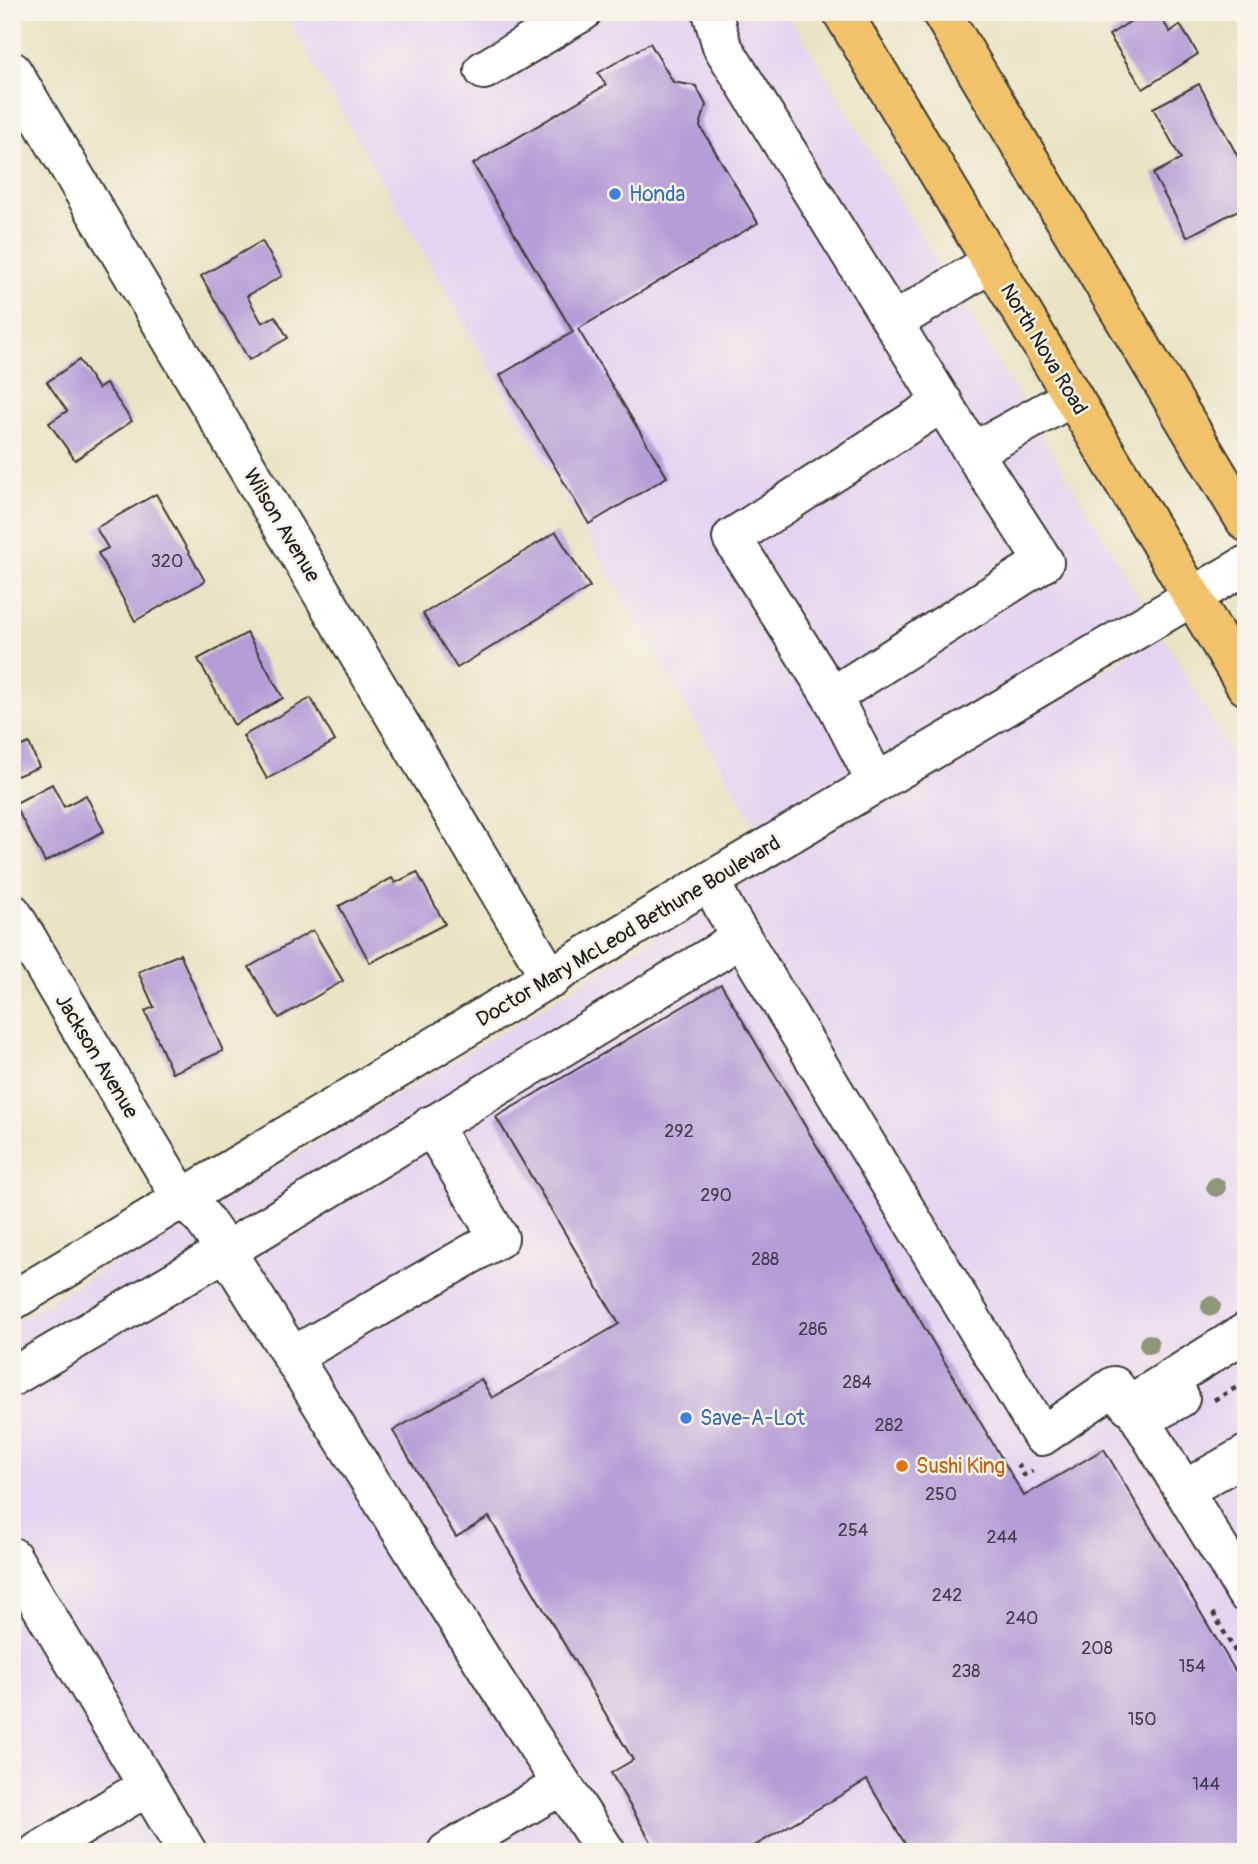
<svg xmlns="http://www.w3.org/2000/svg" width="1258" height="1864" font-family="Pangolin,sans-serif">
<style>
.built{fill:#e4d3f1}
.building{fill:#b59dd7}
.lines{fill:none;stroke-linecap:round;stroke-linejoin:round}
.minor-casing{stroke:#3b3a35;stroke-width:42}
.major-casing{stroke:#3b3a35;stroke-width:42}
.path{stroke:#3b3a35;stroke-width:4.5;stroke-dasharray:5 5;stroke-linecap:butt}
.minor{stroke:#fff;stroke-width:38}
.major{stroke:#f2c26a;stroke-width:38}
.tree{fill:#8e977a}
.shop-dot{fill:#3f7fe0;stroke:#f7f3e8;stroke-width:2.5}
.food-dot{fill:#e8710a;stroke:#f7f3e8;stroke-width:2.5}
.labels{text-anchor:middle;stroke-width:5;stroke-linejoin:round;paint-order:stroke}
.number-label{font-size:18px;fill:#423c4b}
.shop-label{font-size:21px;fill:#366cbe;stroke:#f7f3e8;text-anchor:start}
.street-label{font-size:21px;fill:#1c1c1c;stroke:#f7f3e8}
.food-label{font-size:21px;fill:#c56008;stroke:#f7f3e8;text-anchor:start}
</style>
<rect width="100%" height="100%" fill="#f7f3e8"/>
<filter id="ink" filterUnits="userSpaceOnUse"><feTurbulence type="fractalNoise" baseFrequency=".0143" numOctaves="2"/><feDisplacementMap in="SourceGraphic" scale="14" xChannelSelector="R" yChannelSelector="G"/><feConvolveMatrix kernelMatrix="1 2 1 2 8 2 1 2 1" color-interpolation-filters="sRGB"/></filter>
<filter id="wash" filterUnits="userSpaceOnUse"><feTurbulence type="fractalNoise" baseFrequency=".00686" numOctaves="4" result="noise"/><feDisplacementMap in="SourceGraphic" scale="28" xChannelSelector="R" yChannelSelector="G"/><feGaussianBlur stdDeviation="1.57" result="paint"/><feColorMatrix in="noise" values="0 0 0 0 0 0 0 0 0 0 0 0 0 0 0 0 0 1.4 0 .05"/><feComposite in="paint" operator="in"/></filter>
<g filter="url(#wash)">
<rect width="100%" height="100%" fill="#e9e3c3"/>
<path class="built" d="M284,12H787L1143,603L758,831Z
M1163,636L1246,780V1852H12V1324L547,1005L718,898Z"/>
<g id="blocks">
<path class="building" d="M1145,12H1157L1170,32L1180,25L1198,54L1143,89L1109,35Z
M650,43L673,82L696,86L706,105L700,126L758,223L578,329L667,477L589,524L500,375L573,332L473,164L606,85L598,73Z
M1199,84L1246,172V206L1187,237L1153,174L1181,159L1153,108Z
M262,241L282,276L247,296L262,323L275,316L288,338L249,360L201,276Z
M79,360L98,389L106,384L132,421L75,460L49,423L67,411L47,382Z
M156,494L205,581L135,621L98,553L108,548L96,528Z
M556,532L590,587L457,668L423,614Z
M247,633L283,698L234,725L198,659Z
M311,698L335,741L267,779L243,736Z
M29,743L39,767L12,778V750Z
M52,784L64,807L86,795L104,831L45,862L14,804Z
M417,872L445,924L370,963L339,906L392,878L395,883Z
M313,930L343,981L279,1018L249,967Z
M180,954L223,1051L172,1073L145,1011L154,1007L138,972Z
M721,984L1024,1496L1104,1449L1246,1689V1852H910L867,1780L744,1852H657L611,1773L633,1760L489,1517L456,1537L393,1431L481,1379L492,1398L619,1324L496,1117Z"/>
</g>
</g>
<g filter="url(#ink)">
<use href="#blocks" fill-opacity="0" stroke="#3b3a35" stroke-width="2"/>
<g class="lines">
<defs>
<path id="minor" d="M712,12L722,46L973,452L1044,562L839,692L835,702L876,782
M484,70L582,12
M12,71L551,979
M894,322L992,262
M973,452L1072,397
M835,702L732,538L943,402
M710,881L725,910L1042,1436L1114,1386L1129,1405L1246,1332
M12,913L182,1199L202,1217L226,1251L497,1684L606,1852
M12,1301L710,881L1246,565
M293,1356L499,1238L431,1125
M12,1377L226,1251L717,953L741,936
M1180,1398L1141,1420L1246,1593
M1184,1490L1246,1455
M12,1557L187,1852
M38,1852L148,1786
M447,1852L562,1785"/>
<path id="major" d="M842,12L1246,686
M941,12L1246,522"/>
</defs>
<use href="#minor" class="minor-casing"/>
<use href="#major" class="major-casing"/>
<path class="path" d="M1214,1400L1246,1382
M1018,1464L1024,1475L1033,1471
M1213,1613L1246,1670"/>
<use href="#minor" class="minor"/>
<use href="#major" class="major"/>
</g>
<g class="tree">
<circle cx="1216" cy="1187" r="10"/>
<circle cx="1211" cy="1306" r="10"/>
<circle cx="1149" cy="1344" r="10"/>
</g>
</g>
<g class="shop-dot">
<circle cx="615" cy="194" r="7"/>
<circle cx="686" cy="1418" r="7"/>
</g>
<circle class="food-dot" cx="902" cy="1466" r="7"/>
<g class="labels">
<g class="number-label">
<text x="167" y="567">320</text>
<text x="679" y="1137">292</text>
<text x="716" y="1201">290</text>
<text x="765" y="1265">288</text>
<text x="813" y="1335">286</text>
<text x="857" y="1388">284</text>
<text x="889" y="1431">282</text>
<text x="941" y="1500">250</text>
<text x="853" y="1536">254</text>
<text x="1002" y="1543">244</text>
<text x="947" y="1601">242</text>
<text x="1022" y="1624">240</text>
<text x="1097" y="1654">208</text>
<text x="1192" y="1672">154</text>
<text x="966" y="1677">238</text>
<text x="1142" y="1725">150</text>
<text x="1206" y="1790">144</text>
</g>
<g class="shop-label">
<text x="629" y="201">Honda</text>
<text x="700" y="1425">Save-A-Lot</text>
</g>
<g class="street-label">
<text transform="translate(1044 349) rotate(59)" y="7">North Nova Road</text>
<text transform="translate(282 525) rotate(59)" y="7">Wilson Avenue</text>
<text transform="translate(628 931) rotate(-31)" y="7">Doctor Mary McLeod Bethune Boulevard</text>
<text transform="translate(97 1056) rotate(59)" y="7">Jackson Avenue</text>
</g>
<g class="food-label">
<text x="916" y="1473">Sushi King</text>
</g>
</g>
<rect width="1258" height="1864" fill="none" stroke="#f7f3e8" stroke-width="42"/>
</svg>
